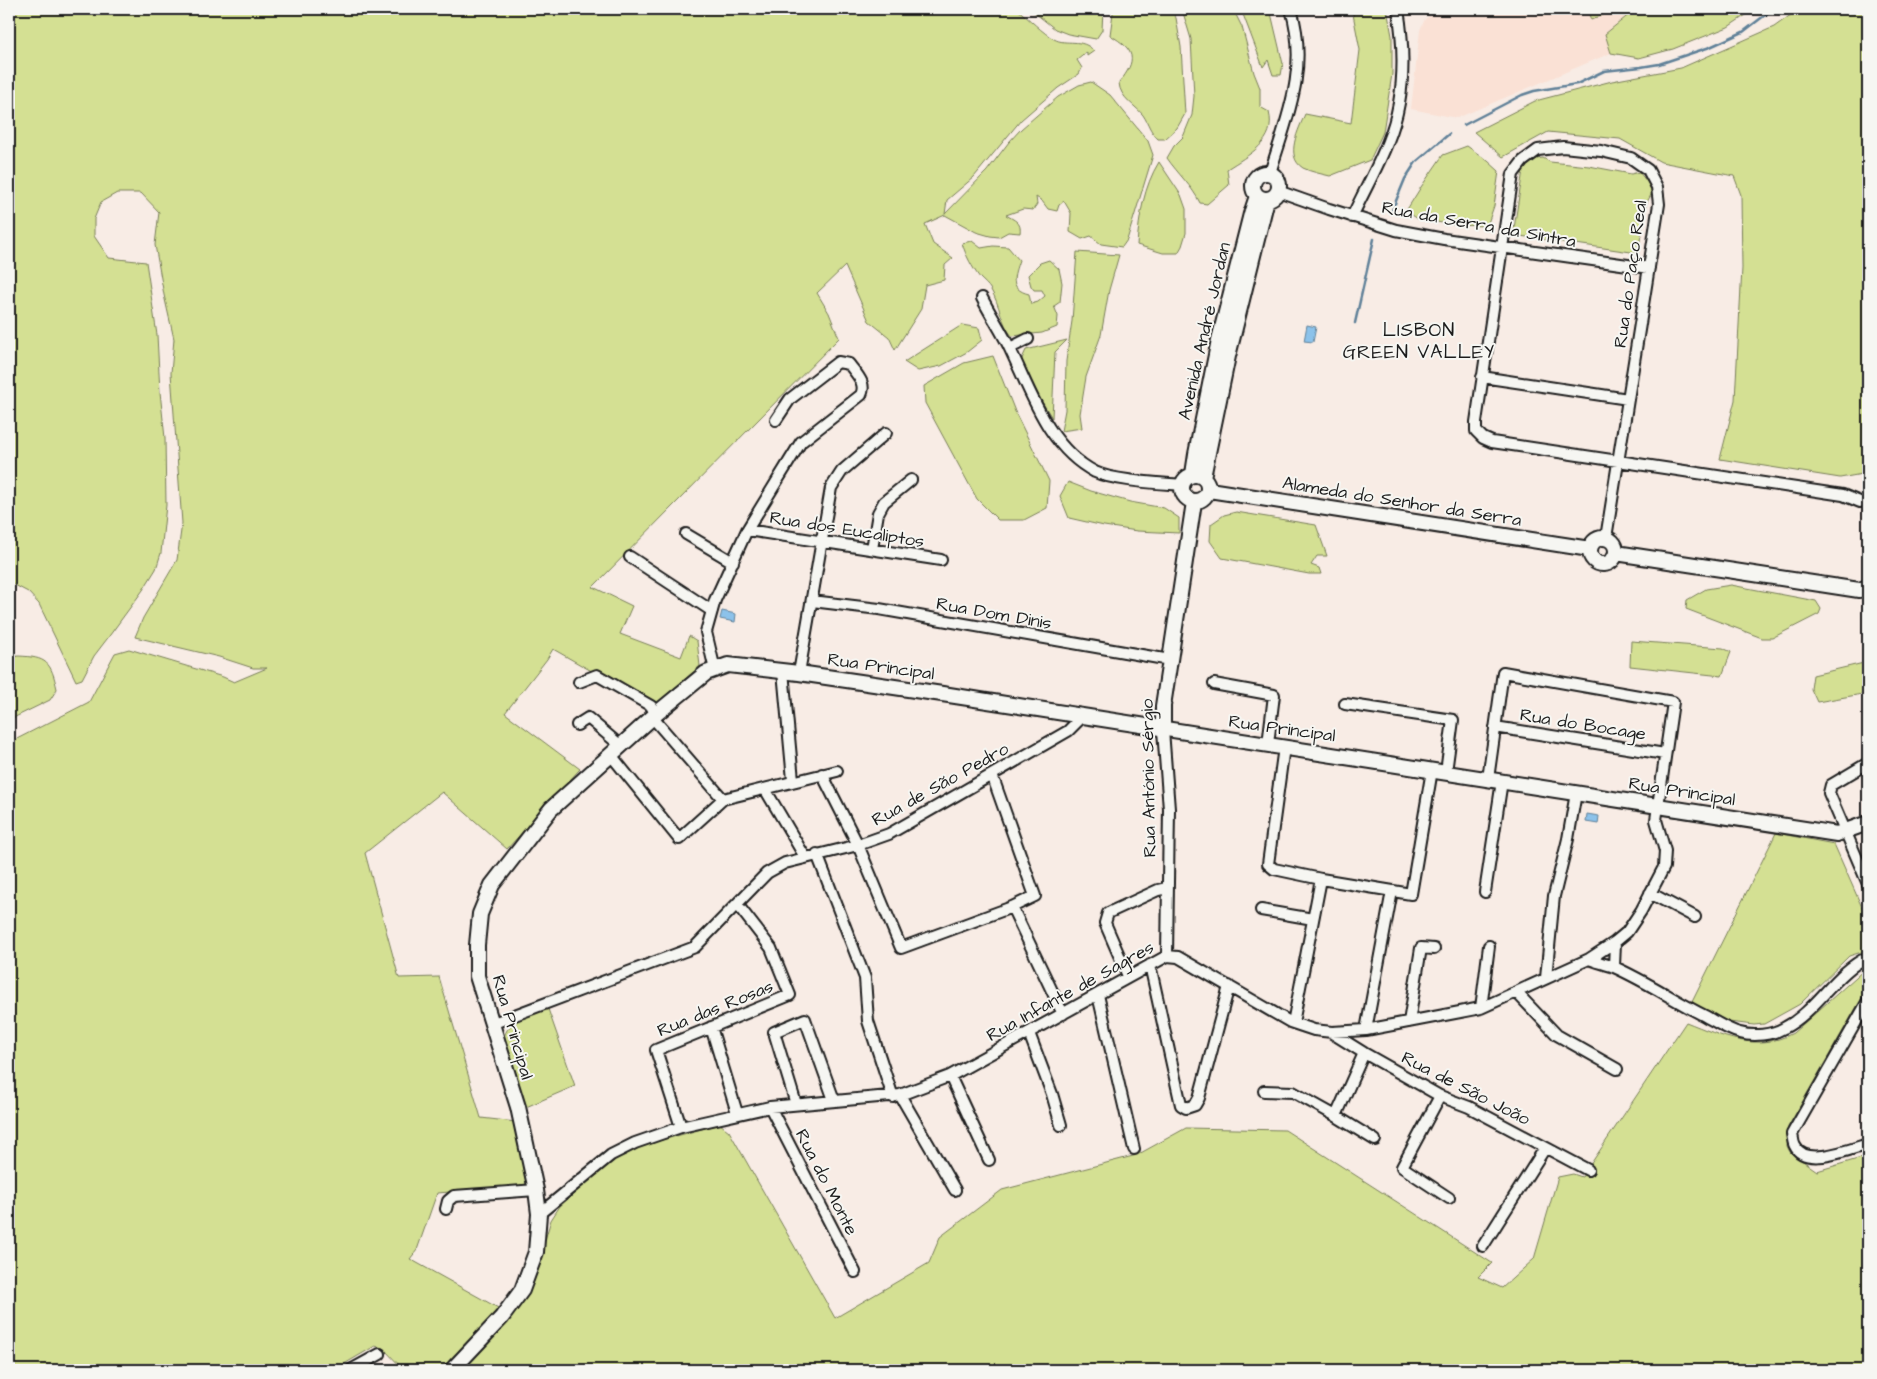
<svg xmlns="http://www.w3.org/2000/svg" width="1877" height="1379" font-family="'Architects Daughter',sans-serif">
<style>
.built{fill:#fae1d5}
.green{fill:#d4e093;stroke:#787e58}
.water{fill:#8cc2ea;stroke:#5f8098}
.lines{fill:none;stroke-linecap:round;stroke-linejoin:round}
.stream{stroke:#5f8098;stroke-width:2.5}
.street-casing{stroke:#1c1c1c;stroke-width:14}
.secondary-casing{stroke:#1c1c1c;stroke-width:18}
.street{stroke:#f6f6f2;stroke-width:10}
.secondary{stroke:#f6f6f2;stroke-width:14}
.labels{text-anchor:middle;stroke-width:4;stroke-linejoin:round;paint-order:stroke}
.street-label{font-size:18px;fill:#1c1c1c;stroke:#f6f6f2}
.neighbourhood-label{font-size:19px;letter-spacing:1px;fill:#1c1c1c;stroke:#f6f6f2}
</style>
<rect width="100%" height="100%" fill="#f8ece5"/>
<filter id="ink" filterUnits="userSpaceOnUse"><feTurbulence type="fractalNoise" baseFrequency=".02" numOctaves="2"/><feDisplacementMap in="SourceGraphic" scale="10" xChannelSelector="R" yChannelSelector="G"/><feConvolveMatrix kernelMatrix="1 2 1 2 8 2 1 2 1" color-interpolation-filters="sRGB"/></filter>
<g filter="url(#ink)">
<path class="built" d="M1439,9H1636L1605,34L1611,53L1457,118L1411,109L1420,30L1425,19Z"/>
<path class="green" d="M9,9H1017C1026,16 1045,35 1054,39C1066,46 1082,37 1094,51L1087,56V52L1077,60L1082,68L1079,74L1058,88L1021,120L974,177L947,200L945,214L987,171L1009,142L1021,129L1058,97L1079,85L1091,82L1110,95L1148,141L1153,155L1127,240L1122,247L1101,244L1091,236L1082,239L1070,232L1071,213L1064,201L1059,205L1057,211L1048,209L1042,201L1036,197L1037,204L1033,210L1023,209L1006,215C1014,220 1022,222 1020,233L1008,232L999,237L990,236L976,232L945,215L925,224L933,244L953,258L945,265L944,280L925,285L921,309L895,350L889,337L869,321L845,266L817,293L829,313L839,338L593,587L632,606L620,634L681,657L689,636L697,641L700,666L656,704L588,669L553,649L547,659L505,713L580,769L507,849L442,792L365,853L399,978L439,977L481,1118L516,1122L528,1186L437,1193L417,1250L410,1259L500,1309L442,1370H404L383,1348L375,1346L334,1370H9V743L89,702L115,653L129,649L223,677L234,682L267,668H253L219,657L135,637L143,618L177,560L182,523L171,373L174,339L164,295L155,245L159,212L141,193H117L101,202L94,219V236L109,258L146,262L157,335L160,392L165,438L166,505L161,553L156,569L143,590L107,639L94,656L82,679L76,681L39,604L28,592L9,582Z
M1030,9H1103L1102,30L1096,39L1068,34L1055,29Z
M1112,9H1171L1176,18L1181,47L1185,114L1177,128L1165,139H1158C1149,130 1149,124 1143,115C1135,105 1120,98 1119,83C1138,59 1135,50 1110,35L1113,13Z
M1182,9H1233L1242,27L1254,73L1260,88V107L1269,112C1277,142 1248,155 1227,169L1229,185L1207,204L1200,203C1192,186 1178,174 1167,158L1174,146L1183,137L1192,115L1194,96L1191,39Z
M1241,9H1270L1283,64L1281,75H1273L1268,60L1263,67Z
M1352,9H1387L1392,36V74L1383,132L1370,160L1330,176C1322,174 1311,172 1303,168C1284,156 1299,129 1305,114L1351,123L1360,50Z
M1587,9H1617L1591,20Z
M1636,9H1755L1728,27L1673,49L1639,58L1611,53L1605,34Z
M1799,9H1868V473L1840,478L1720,459L1735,400L1742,268L1741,195L1734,176L1661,162L1620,139L1548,132L1503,157L1474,132L1535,101L1612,81L1681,68L1774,27Z
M1467,146L1488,161L1499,171L1494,206L1487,226L1455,225L1418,219L1406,211L1421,187L1443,155Z
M1543,158L1550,162L1589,166L1631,174L1639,172L1648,183L1652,193L1646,204L1638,253L1513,235L1523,170L1535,159Z
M1159,162L1181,195L1186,209V233L1182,246L1178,253H1163L1137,245C1139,217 1144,186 1159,162Z
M972,241L981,248L993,246L1008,247L1019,260C1014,275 1008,289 1029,294L1031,304L1038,302L1045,296L1042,290H1034L1031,286L1028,275L1040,263L1049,260L1059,269L1062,283L1060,302L1054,306L1058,316L1057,327L1042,333L1012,336C1001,323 1000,305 991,290C988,285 984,282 980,278C972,267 966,256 962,243Z
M1077,252L1119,255L1109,290L1101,335L1086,377L1080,414L1082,428L1061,431L1065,410L1066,361L1072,321Z
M962,325L979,328L982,340L967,352L941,366L918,371L904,362Z
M1067,340L1055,352L1052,418L1033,387L1021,361L1026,350Z
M993,356L1016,414L1049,481L1047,508L1024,520H998L977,499L925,403L924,386L964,363Z
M1068,482L1091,491L1130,502L1164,508L1179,518V533L1137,531L1104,526L1069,518L1060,496Z
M1236,512L1316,525L1327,556H1317L1311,565L1319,568L1321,574H1309L1222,558L1210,541L1211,524L1224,515Z
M1731,585L1816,601L1821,609L1819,614L1772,638H1762L1686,609L1687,600L1706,589Z
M1631,641L1723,648L1731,652L1722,676L1630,666Z
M18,656C47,657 51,662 57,689L50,700L9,720V658Z
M1868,662V693L1817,702L1811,689L1813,675Z
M1776,833L1834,844L1868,921V950L1849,956L1800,1004L1764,1024L1754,1025L1729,1022L1700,1008L1692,1002Z
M1865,969H1868V987L1788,1127L1787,1146L1790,1152L1817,1171L1868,1156V1370H462L520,1304L533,1279L551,1220L560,1206L610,1162L640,1146L720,1124L729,1131L835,1318L929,1263L940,1237L1002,1190L1137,1155L1186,1128L1285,1130L1492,1263L1478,1277L1502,1288L1534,1259L1558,1177L1573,1174L1582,1177L1686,1022C1722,1036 1756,1053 1793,1033Z
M548,1009L575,1086L526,1107L503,1040C508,1018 529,1016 548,1009Z"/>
<path class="water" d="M1307,325L1316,327L1313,342L1304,341Z
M722,611L736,614L735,622L720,619Z
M1587,814L1599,816L1598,824L1586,822Z"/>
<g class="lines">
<path class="stream" d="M1464,125L1522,95L1534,91L1577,84L1604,71L1641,67L1659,64L1710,47L1743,32L1773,9
M1391,213L1405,179L1416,162L1449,134
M1355,323L1374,239"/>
<defs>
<path id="street" d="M1270,173C1287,117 1309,69 1291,9
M1278,191L1329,209L1396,230L1444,239L1649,268
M1352,217C1364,191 1378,167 1388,141C1405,100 1405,52 1398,9
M982,298C991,316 1003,333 1011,351C1032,395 1049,448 1095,472C1114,481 1159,483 1182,485
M1010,348L1028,339
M1482,377L1628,399
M747,530L941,560
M686,534L733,562
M1606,538L1659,204L1657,187L1648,170L1631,158L1601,151L1563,147L1538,150L1523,161L1513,174L1476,422V431L1483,438L1492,442L1843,495L1860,502
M872,549L878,513L884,502L911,480
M630,557L712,611
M812,601L879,609L1170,660
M715,670L706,632L715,600L747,530L801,442L861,395C867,383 856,374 849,364L838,362L790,399L776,420
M783,671L793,780
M799,673L831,488L842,471L886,433
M579,682L597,675L651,706L656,714
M1214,684L1274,695L1268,744
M1345,704L1453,720L1446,772
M653,718L723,799
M577,725L588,718L621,746
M1495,727L1665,754
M1163,730L1169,809L1167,956
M1284,747L1268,864L1274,869L1321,879
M611,755L679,839L723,799L837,771
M1868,763L1831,785L1829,793L1868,884
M822,774L858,845L901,948L1012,907L1035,896L992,775
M765,789L805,857
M817,854L865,978L868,1021L893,1097
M1485,892L1502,781
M1650,893L1695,917
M1012,907L1063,1014
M1261,910L1313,919
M1589,959C1597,962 1606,964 1614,967C1646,981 1675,1001 1705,1016C1716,1022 1728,1030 1740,1033C1753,1037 1772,1035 1784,1028C1817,1011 1835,972 1868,957
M1150,965L1181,1105L1186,1108L1195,1105L1199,1098L1229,986
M1614,967L1615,942
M1128,976L1105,923L1108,913L1158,890L1167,888
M1546,978L1554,896L1568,839L1576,793
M1516,992L1557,1035L1617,1069
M1098,995L1134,1149
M1868,1001L1792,1134C1793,1138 1793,1143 1795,1146C1805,1168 1851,1149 1868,1144
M1481,1008L1489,946
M1409,1022L1421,948L1434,949
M1293,1023L1321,879L1411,894L1432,770
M491,1024L695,947L767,873L785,863L858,845L889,834L1068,731L1082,717
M711,1027L737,1113
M1366,1030L1392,891
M1029,1033L1052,1094L1061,1125
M1332,1033L1364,1053L1440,1096L1469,1107L1588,1170
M950,1076L989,1160
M1264,1091L1293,1092L1336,1116L1375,1140
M900,1095L955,1190
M1440,1096L1402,1167L1449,1198
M796,1104L774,1032L805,1019L834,1100
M770,1107L855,1272
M1336,1116L1364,1053
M681,1127L656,1050L790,995L771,948L737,904
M446,1209L448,1201L454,1196L536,1190
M539,1214L611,1155L635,1143L681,1127L770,1107L900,1095L950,1076L1167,956L1178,957L1290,1022L1314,1030L1332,1032L1366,1030L1481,1008L1589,959L1615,942L1627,932L1641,911L1664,867L1665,851L1656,820L1673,702L1503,672L1488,779
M1483,1246L1545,1148
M351,1370L380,1354"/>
<path id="secondary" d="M1253 186a13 13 0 1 1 26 0a13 13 0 1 1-26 0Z
M1193,474L1196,454L1219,340L1251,214L1257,196
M1182 488a13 13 0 1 1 26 0a13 13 0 1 1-26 0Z
M1203,477L1228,356L1267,199
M1209,490L1590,549
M1590 551a13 13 0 1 1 26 0a13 13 0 1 1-26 0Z
M1616,553L1859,590L1868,587
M1163,730V706L1194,502
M452,1370L502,1317L522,1290L536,1252L539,1214L536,1190L518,1107L477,976V945L480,914L492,885L551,809L656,714L706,673L728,665L799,673L949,695L1837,834L1868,823"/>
</defs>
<use href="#street" class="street-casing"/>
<use href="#secondary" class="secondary-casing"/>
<use href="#street" class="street"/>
<use href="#secondary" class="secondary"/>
</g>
</g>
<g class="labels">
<g class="street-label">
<text transform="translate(1479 224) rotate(10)" y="6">Rua da Serra da Sintra</text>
<text transform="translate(1630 274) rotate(-82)" y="6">Rua do Paço Real</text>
<text transform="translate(1204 331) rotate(-77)" y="6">Avenida André Jordan</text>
<text transform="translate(1402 501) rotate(9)" y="6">Alameda do Senhor da Serra</text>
<text transform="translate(847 529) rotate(9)" y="6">Rua dos Eucaliptos</text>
<text transform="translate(994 613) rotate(10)" y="6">Rua Dom Dinis</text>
<text transform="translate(881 666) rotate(8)" y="6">Rua Principal</text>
<text transform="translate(1583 724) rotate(9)" y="6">Rua do Bocage</text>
<text transform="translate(1282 728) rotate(8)" y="6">Rua Principal</text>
<text transform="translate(1148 778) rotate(-91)" y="6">Rua António Sérgio</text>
<text transform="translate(940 784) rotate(-29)" y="6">Rua de São Pedro</text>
<text transform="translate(1682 791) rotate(9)" y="6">Rua Principal</text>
<text transform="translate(1070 991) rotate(-29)" y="6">Rua Infante de Sagres</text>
<text transform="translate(715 1008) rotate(-22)" y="6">Rua das Rosas</text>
<text transform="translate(513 1027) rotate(74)" y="6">Rua Principal</text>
<text transform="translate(1466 1088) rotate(27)" y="6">Rua de São João</text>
<text transform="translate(827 1182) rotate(63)" y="6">Rua do Monte</text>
</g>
<g class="neighbourhood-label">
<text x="1419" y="336">LISBON<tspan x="1419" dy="22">GREEN VALLEY</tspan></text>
</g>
</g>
<rect width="1877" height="1379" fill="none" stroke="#f6f6f2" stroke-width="30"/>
<rect x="15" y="15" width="1847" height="1349" fill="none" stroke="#1c1c1c" stroke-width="2" filter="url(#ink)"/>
</svg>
